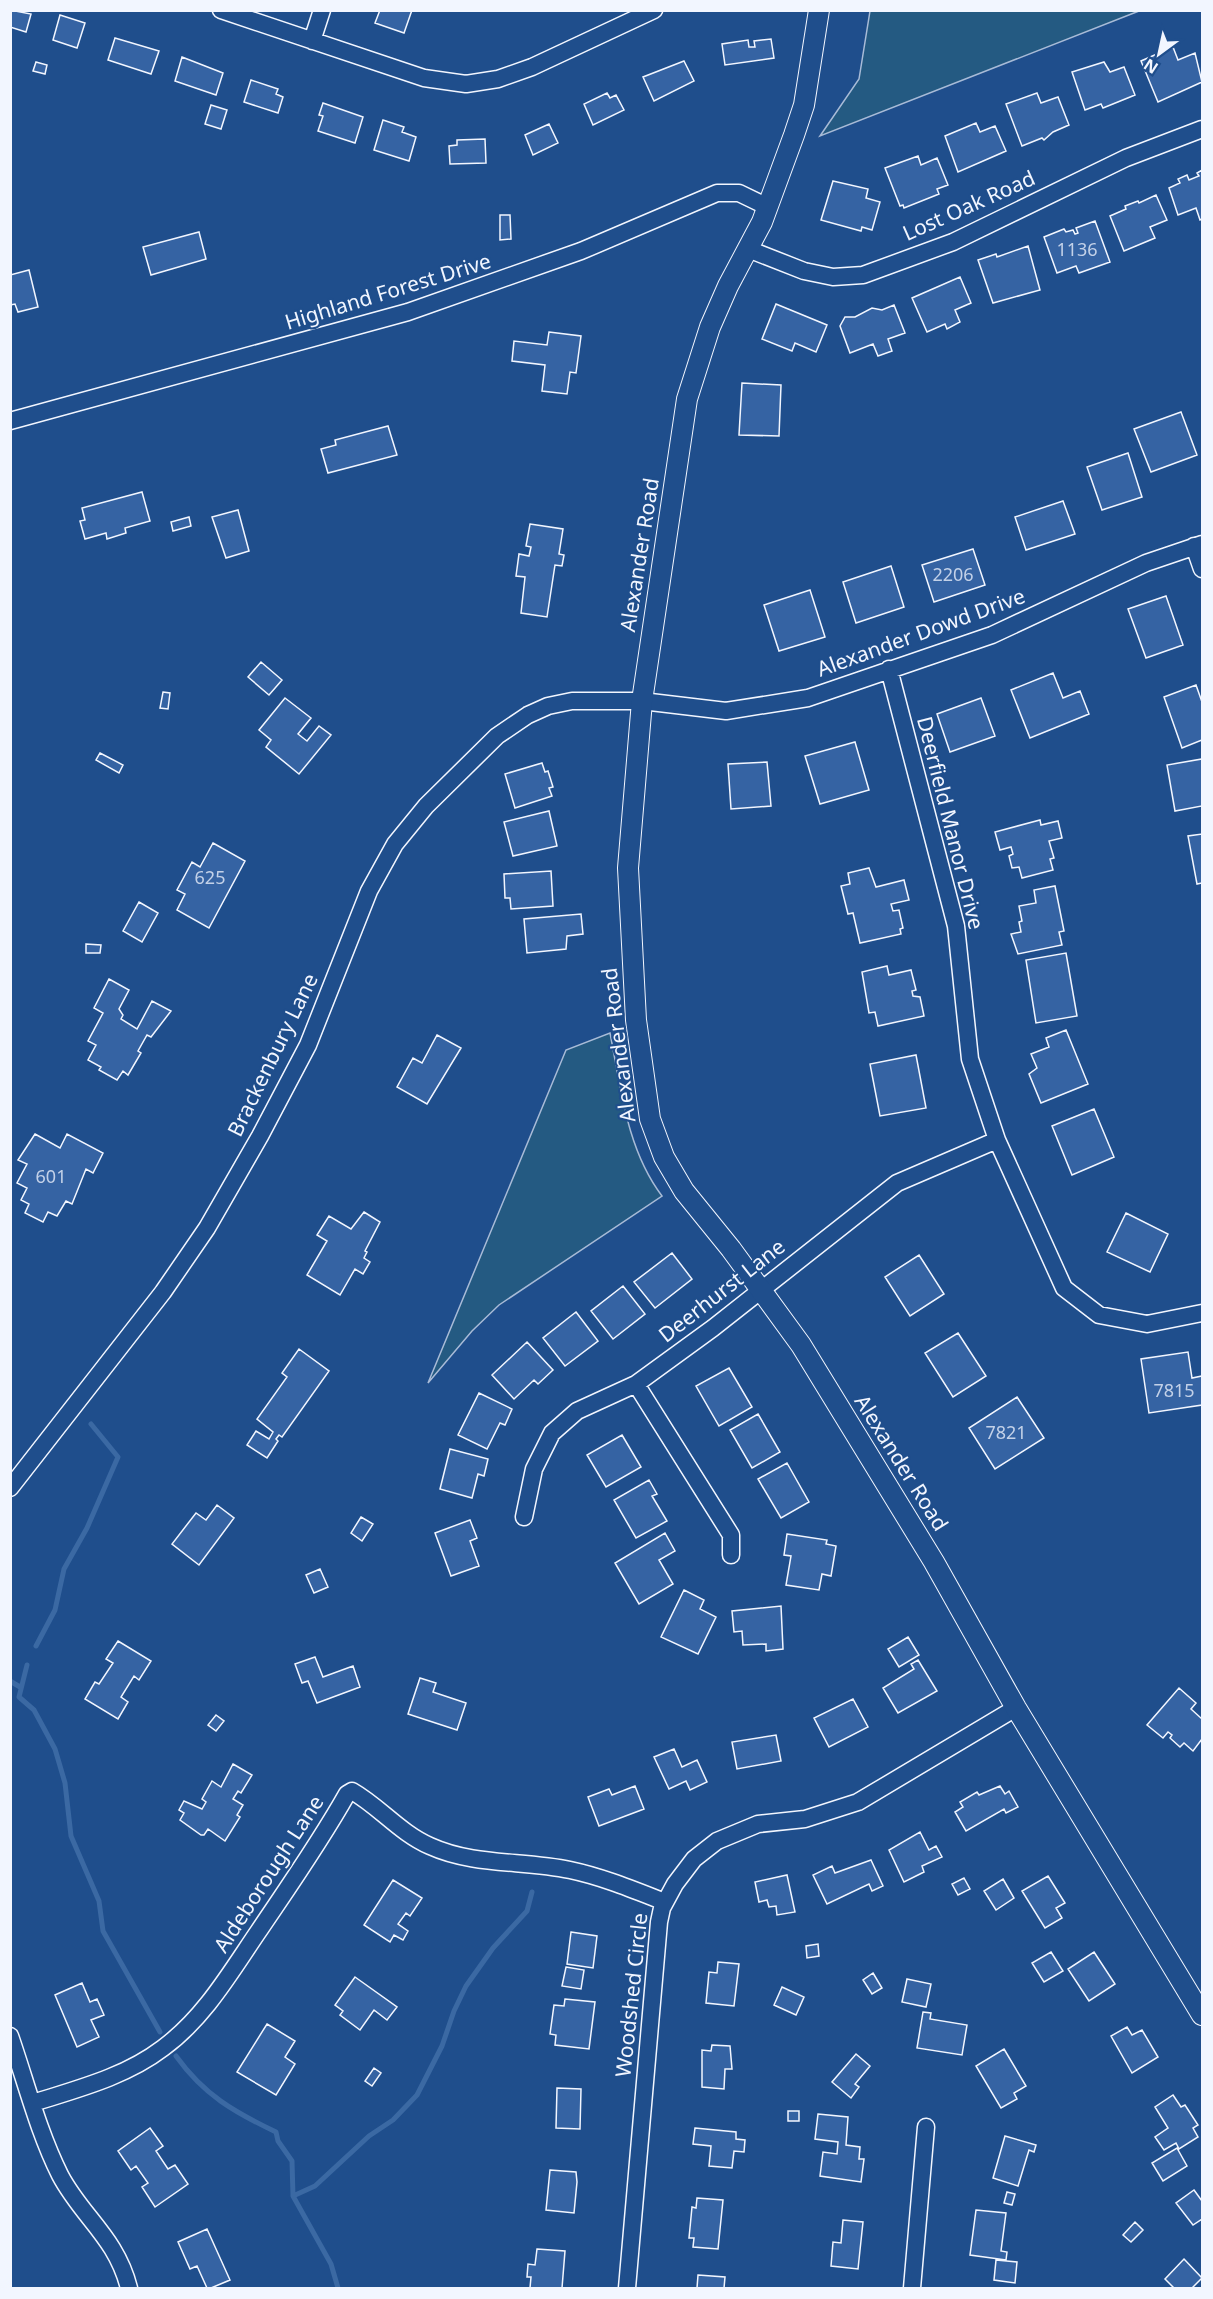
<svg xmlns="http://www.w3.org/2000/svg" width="1213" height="2299" font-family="'Noto Sans',sans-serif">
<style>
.green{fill:#245a82;stroke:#a8bbd7;stroke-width:1.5}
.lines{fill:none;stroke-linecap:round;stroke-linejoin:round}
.stream{stroke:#3b69a3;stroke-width:5}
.building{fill:#3563a3;stroke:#f2f6ff;stroke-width:1.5}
.minor-casing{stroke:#f2f6ff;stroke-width:19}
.tertiary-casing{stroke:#f2f6ff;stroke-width:22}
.minor{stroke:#1f4e8c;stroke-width:16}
.tertiary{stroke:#1f4e8c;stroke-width:20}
.labels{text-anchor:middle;stroke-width:4.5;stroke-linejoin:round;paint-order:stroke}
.number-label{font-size:18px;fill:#c3d1e8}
.street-label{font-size:21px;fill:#f2f6ff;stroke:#1f4e8c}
</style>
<rect width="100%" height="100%" fill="#1f4e8c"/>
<path class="green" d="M870,11V10L1139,11L820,136L859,79Z
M610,1033C621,1089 627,1150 662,1196L499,1305L472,1331L428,1383L566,1050Z"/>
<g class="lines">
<path class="stream" d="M36,1646L55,1610L64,1569L87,1528L118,1457L91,1424
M27,1665L19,1697L34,1710L55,1749L65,1783L71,1836L99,1901L103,1931L160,2032
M10,1681L20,1687
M176,2056C204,2095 234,2112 276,2132L278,2141L292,2161L293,2196L331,2264L338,2288
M293,2196L315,2186L369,2136L393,2120L417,2095L442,2046L454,2011L466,1986L493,1948L527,1911L532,1892"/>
</g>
<path class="building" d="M10,10L31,14L26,32L10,27Z
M380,10H412L404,33L375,23Z
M60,15L85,23L77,48L53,40Z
M115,38L159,51L151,74L108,60Z
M771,39L774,58L725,65L722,44L748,40L749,47H755L754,41Z
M1173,47L1178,60L1195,53L1202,82L1158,102L1141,61Z
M182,57L223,73L216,95L175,81Z
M684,61L694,81L654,101L643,77Z
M36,62L47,65L45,74L33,71Z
M1104,62L1110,72L1124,67L1135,95L1103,108L1101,104L1085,110L1072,72Z
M251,80L278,89L276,94L283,97L278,113L244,102Z
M607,93L610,98L616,95L624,110L593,125L584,104Z
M1037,93L1041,103L1058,97L1069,125L1053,132L1044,140L1042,138L1022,146L1006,104Z
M323,103L363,117L355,143L318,131L323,116L319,115Z
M211,105L227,110L221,129L205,124Z
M383,120L404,127L402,132L416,137L409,161L374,150Z
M976,123L980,132L995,126L1006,151L958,172L945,136Z
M549,124L558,143L533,155L525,135Z
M485,139L486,163L450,164L449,146L457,145V140Z
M918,156L921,165L937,158L948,185L937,189L939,194L904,208L903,205L900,206L885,168Z
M1202,170V219L1200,220L1196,208L1178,215L1169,188L1180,183L1178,179L1187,175L1189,180L1199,176L1197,173Z
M833,181L868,189L866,198L880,202L872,230L862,227L861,231L821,220Z
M1156,195L1167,220L1150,227L1155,238L1124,251L1110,216L1126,209L1125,206L1138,201L1139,203Z
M500,215H510L511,239L500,240Z
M1095,221L1110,262L1079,273L1076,266L1057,273L1044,237L1064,229L1066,232L1073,230L1075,234L1078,233L1076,228Z
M199,232L206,259L151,275L143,247Z
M1028,246L1040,290L993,303L978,260L996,254L997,257Z
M29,270L38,307L18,312L15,304L10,305V275Z
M960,277L971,303L955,310L960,322L947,329L945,324L927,332L912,298Z
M776,304L827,325L816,352L795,343L792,351L762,339Z
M894,305L905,333L888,339L892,351L878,356L873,344L850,353L840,326L845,317H855L872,308L882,310Z
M549,332L581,336L576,373L570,372L567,394L542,391L545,365L512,361L514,341L547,345Z
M742,383L781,385L779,436L739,435Z
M1181,412L1197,455L1151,472L1134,429Z
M388,426L397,455L328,473L321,449L336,445L335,440Z
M1128,453L1142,497L1102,510L1087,467Z
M142,492L150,521L125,528L126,533L107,539L106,533L85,539L80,521L85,520L82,508Z
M1063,501L1075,534L1026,550L1015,517Z
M238,510L249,551L226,558L212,517Z
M189,517L191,526L173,531L171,522Z
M530,524L563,529L559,554L564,555L562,566L555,565L547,617L521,613L525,577L516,576L519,554L529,556L531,547L526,546Z
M973,549L985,585L934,602L922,565Z
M891,566L904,607L856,623L843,582Z
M810,590L825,637L779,651L764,605Z
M1166,596L1183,645L1146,658L1128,609Z
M261,662L282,680L269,695L248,677Z
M1053,673L1063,698L1080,691L1089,714L1030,738L1011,690Z
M1196,685L1202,702V740L1182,748L1164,697Z
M163,692L170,693L168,709L160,708Z
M285,698L311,718L298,734L307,741L319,726L331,735L299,774L266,747L271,740L259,730Z
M981,698L995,736L950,752L937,714Z
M855,742L869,790L820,804L805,756Z
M100,753L123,765L119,773L96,760Z
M1202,759V806L1175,811L1167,765Z
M767,762L771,806L731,809L728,764Z
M542,763L545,772L548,771L553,787L549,788L552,796L515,808L505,774Z
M549,811L557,846L513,856L504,822Z
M1040,820L1041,825L1058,821L1062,838L1049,841L1054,858L1050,859L1053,870L1022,878L1019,867L1012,868L1009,856L1013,854L1011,847L1000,850L995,832Z
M1202,834V883L1197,884L1188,836Z
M213,843L245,861L209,928L177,910L185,894L177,890L192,862L200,867Z
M869,868L876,887L904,880L909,900L891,904L893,911L899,910L903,928L900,929L901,934L860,943L853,913L848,914L841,886L850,884L848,873Z
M551,871L553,906L511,909L510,898H505L504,874Z
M1055,886L1064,931L1059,932L1062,945L1018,954L1011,934L1021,932L1019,922L1022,921L1019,906L1036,903L1034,890Z
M139,902L158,913L142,942L123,931Z
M581,914L583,934L567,936L566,949L527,953L524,919Z
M86,944L101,945L100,953H86Z
M1066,953L1077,1016L1036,1023L1026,960Z
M887,966L889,975L911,970L916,990L912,991L913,996L920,997L924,1016L878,1026L875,1012L869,1013L862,972Z
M109,979L129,990L119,1009L123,1015L121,1019L137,1029L152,1001L171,1011L151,1037L147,1035L138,1051L141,1053L128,1075L123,1071L117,1080L99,1070L101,1067L88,1060L96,1045L88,1041L103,1013L94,1008Z
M1066,1030L1088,1084L1041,1103L1029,1074L1037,1068L1031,1054L1049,1047L1046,1038Z
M437,1035L461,1048L427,1104L397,1087L413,1058L422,1063Z
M916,1055L926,1108L880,1116L870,1064Z
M1094,1109L1114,1157L1072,1175L1052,1126Z
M35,1134L60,1148L67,1134L103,1153L93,1173L86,1169L72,1204L66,1201L57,1216L48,1212L43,1222L25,1213L29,1204L21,1200L27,1188L17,1183L27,1164L18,1160Z
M364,1212L380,1222L365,1251L367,1252L364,1258L370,1262L363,1274L355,1269L340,1295L307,1275L327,1241L317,1235L329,1216L351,1229Z
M1126,1213L1168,1234L1150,1272L1107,1252Z
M672,1253L692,1279L655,1308L634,1282Z
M919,1255L944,1294L910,1316L885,1277Z
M623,1286L645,1314L613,1339L591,1311Z
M576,1312L598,1341L565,1366L543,1338Z
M958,1333L986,1376L953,1397L925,1353Z
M527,1342L553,1370L538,1384L534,1380L514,1399L492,1375Z
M299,1349L329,1371L282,1437L279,1435L276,1439L278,1441L267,1458L247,1445L256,1431L269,1439L273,1432L257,1419L287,1377L282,1373Z
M1188,1352L1192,1378L1202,1376V1405L1149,1413L1141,1359Z
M729,1368L752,1407L719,1426L696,1386Z
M479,1393L512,1409L505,1425L500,1423L487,1449L458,1435Z
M1017,1397L1044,1438L995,1469L969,1428Z
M758,1414L780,1452L752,1468L730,1430Z
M622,1435L641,1467L606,1487L587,1455Z
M450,1449L488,1459L484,1476L478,1474L472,1498L440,1489Z
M787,1463L809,1502L781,1518L758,1479Z
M649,1480L657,1494L652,1496L667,1521L636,1538L614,1500Z
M217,1505L234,1518L199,1565L172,1544L196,1513L206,1520Z
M361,1517L373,1524L362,1541L351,1533Z
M470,1520L477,1538L470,1541L479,1566L451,1576L435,1533Z
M665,1533L675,1551L659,1560L673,1584L639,1604L615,1563Z
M787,1534L827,1540L826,1544L836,1546L831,1576L822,1574L819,1590L786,1585L791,1556L784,1555Z
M320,1569L328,1587L314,1593L306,1575Z
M684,1590L704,1600L700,1609L716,1617L698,1654L661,1637Z
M781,1606L783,1649L766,1651V1644L743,1645L742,1631L734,1632L732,1611Z
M908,1637L919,1655L899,1667L888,1649Z
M118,1641L151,1661L139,1680L134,1676L121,1697L128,1702L118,1719L85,1699L95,1682L99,1684L113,1663L106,1659Z
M315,1657L323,1677L353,1666L360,1687L317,1703L308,1681L302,1683L295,1664Z
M918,1660L937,1691L898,1713L883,1688L914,1669L911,1664Z
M420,1678L436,1683L433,1692L466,1703L457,1730L408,1714Z
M1179,1688L1196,1703L1191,1709L1202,1719V1739L1193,1751L1184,1743L1180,1747L1170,1738L1172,1735L1168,1732L1163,1738L1147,1725Z
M853,1699L868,1727L829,1747L814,1718Z
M216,1715L224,1721L216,1731L208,1725Z
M776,1735L781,1761L737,1769L732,1742Z
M674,1749L682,1767L697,1760L707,1782L690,1790L686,1781L669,1789L654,1757Z
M233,1764L252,1775L241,1793L238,1791L233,1799L243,1805L237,1815L240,1817L225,1841L208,1829L204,1835H201L180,1820L184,1813L179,1810L184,1801L202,1809L206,1802L202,1799L212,1781L221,1787Z
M635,1786L644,1809L599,1826L588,1797L609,1789L612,1795Z
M1000,1786L1005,1794L1009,1791L1018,1807L1006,1813L1004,1809L966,1831L955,1812L963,1807L960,1802L977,1792L979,1795Z
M920,1832L929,1850L936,1846L942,1857L922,1866L924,1872L904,1882L889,1850Z
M871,1860L883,1886L872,1891L869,1884L827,1904L813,1875L832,1866L835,1873Z
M787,1875L795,1912L777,1915L776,1906L769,1907L767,1900L759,1902L755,1882Z
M1048,1876L1065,1903L1056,1908L1062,1918L1045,1928L1022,1891Z
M964,1878L970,1889L958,1895L952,1884Z
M1003,1879L1014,1898L996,1910L984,1891Z
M393,1880L422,1898L410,1916L406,1913L398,1924L408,1931L403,1940L394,1935L390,1942L364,1925Z
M571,1932L597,1936L593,1968L567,1964Z
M818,1944L819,1956L807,1958L806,1946Z
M1051,1952L1063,1971L1044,1982L1032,1963Z
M1094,1952L1115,1984L1089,2001L1068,1969Z
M718,1962L739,1964L734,2006L706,2003L709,1972L717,1973Z
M566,1967L584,1970L581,1989L562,1986Z
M873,1973L882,1988L872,1994L863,1980Z
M355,1977L397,2007L387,2020L374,2010L360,2030L340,2015L343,2011L335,2005Z
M907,1979L931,1984L926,2007L902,2002Z
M82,1983L90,2002L97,1999L104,2015L91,2020L99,2037L77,2047L55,1995Z
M782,1987L804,1997L796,2015L774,2005Z
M565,1999L595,2002L589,2049L555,2045L556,2035L550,2034L554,2005L564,2006Z
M923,2012L931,2013L930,2019L967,2025L962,2055L917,2048Z
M267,2024L295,2041L285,2057L295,2064L276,2095L237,2072Z
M1127,2027L1132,2035L1142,2030L1158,2057L1132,2073L1111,2036Z
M712,2045L730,2046L732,2069H725L724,2089L702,2087V2050L711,2051Z
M1004,2049L1026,2086L1014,2093L1017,2099L1001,2108L976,2066Z
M856,2054L870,2066L855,2084L859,2087L851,2098L832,2082Z
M374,2068L381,2073L372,2086L365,2081Z
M557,2088L581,2089L580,2129L556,2128Z
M1173,2095L1181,2107L1185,2105L1198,2125L1193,2128L1198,2137L1179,2149L1176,2143L1164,2150L1155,2137L1168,2128L1155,2107Z
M788,2111H799V2121H788Z
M818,2114L848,2117L846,2145L860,2147L859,2159H864L861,2182L820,2176L823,2152L837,2154L838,2142L815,2139Z
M150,2128L163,2146L156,2151L168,2169L175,2165L188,2184L155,2207L142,2187L148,2183L136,2166L131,2170L118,2151Z
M695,2128L736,2132V2139L745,2140L744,2152L734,2151L732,2168L709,2166L711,2146L693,2144Z
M1005,2136L1036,2145L1034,2152L1029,2150L1018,2186L993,2178Z
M1177,2148L1187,2166L1163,2181L1152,2163Z
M550,2170L576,2172L577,2182L574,2213L546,2210Z
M1194,2190L1202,2201V2219L1193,2225L1176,2203Z
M1007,2192L1015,2194L1012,2205L1004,2203Z
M697,2198L723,2200L718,2249L693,2247L694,2238H689L692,2207L696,2208Z
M976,2210L1006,2213L1001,2251L1007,2252L1006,2260L970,2255Z
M843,2220L863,2222L858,2269L831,2266L833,2242L841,2243Z
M1135,2222L1143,2230L1131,2242L1123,2235Z
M207,2229L230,2280L211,2288H207L197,2266L190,2269L178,2242Z
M537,2249L565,2251L562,2288H530L531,2277H527L528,2264L535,2265Z
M1184,2259L1202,2278L1192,2288H1174L1165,2279Z
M996,2260L1017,2262L1015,2283L994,2280Z
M698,2275L725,2277L724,2288H697Z"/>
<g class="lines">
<defs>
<path id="minor" d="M221,10L424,78L466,84L498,79L532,67L654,10
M312,41L322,10
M748,249L804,271L833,277L863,275L953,242L1126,158L1202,129
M10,421L408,312L581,251L717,193H739L768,207
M1194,546L1202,569
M889,669L956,926L970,1059L997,1140L1064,1288L1099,1315L1147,1324L1202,1313
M636,1384L731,1535V1555
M10,1488L163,1292L207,1228L260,1136L308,1045L369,891L395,844L426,806L497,736L528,715L548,706L572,701H642L726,711L808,698L992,635L1146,563L1202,544
M524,1517L534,1469L552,1433L577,1411L636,1384L713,1328L897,1183L997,1140
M10,2036C26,2082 38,2131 60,2175C82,2217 116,2237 129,2288
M33,2103C77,2089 125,2077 163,2048C204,2018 230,1973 258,1932C289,1886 320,1842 347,1794L352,1791C380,1807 400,1833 430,1846C474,1866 523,1860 570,1870C603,1877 634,1890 665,1902
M627,2288L659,1922L662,1908L675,1884L694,1859L717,1841L758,1824L805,1819L858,1802L1016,1708
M912,2288L926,2127"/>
<path id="tertiary" d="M819,10L804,105L794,135L762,222L728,286L710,327L687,399L642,701L628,868L636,1020L650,1119L664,1157L684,1191L731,1249L801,1345L934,1562L1016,1708L1202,2015"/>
</defs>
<use href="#minor" class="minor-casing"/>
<use href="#tertiary" class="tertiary-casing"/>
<use href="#minor" class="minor"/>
<use href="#tertiary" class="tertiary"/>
</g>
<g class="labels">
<g class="number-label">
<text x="1077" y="256">1136</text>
<text x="953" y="581">2206</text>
<text x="210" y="884">625</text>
<text x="51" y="1183">601</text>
<text x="1174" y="1397">7815</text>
<text x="1006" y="1439">7821</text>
</g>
<g class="street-label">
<text transform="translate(969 206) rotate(-24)" y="7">Lost Oak Road</text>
<text transform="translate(388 292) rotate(-17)" y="7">Highland Forest Drive</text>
<text transform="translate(640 555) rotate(-81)" y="7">Alexander Road</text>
<text transform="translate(921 633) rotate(-20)" y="7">Alexander Dowd Drive</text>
<text transform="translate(950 823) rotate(76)" y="7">Deerfield Manor Drive</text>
<text transform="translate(619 1045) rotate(-97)" y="7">Alexander Road</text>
<text transform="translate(273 1055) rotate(-64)" y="7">Brackenbury Lane</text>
<text transform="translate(722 1291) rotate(-38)" y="7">Deerhurst Lane</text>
<text transform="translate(901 1463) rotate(58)" y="7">Alexander Road</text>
<text transform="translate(269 1874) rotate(-57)" y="7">Aldeborough Lane</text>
<text transform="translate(632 1995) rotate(-84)" y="7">Woodshed Circle</text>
</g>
</g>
<rect width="1213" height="2299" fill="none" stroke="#f2f6ff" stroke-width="24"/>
<g transform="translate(1159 54) rotate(213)" stroke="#1f4e8c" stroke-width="4.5" paint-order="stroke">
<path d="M0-4.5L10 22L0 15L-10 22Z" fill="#f2f6ff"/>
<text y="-9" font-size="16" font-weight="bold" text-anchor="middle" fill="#f2f6ff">N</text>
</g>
</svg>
